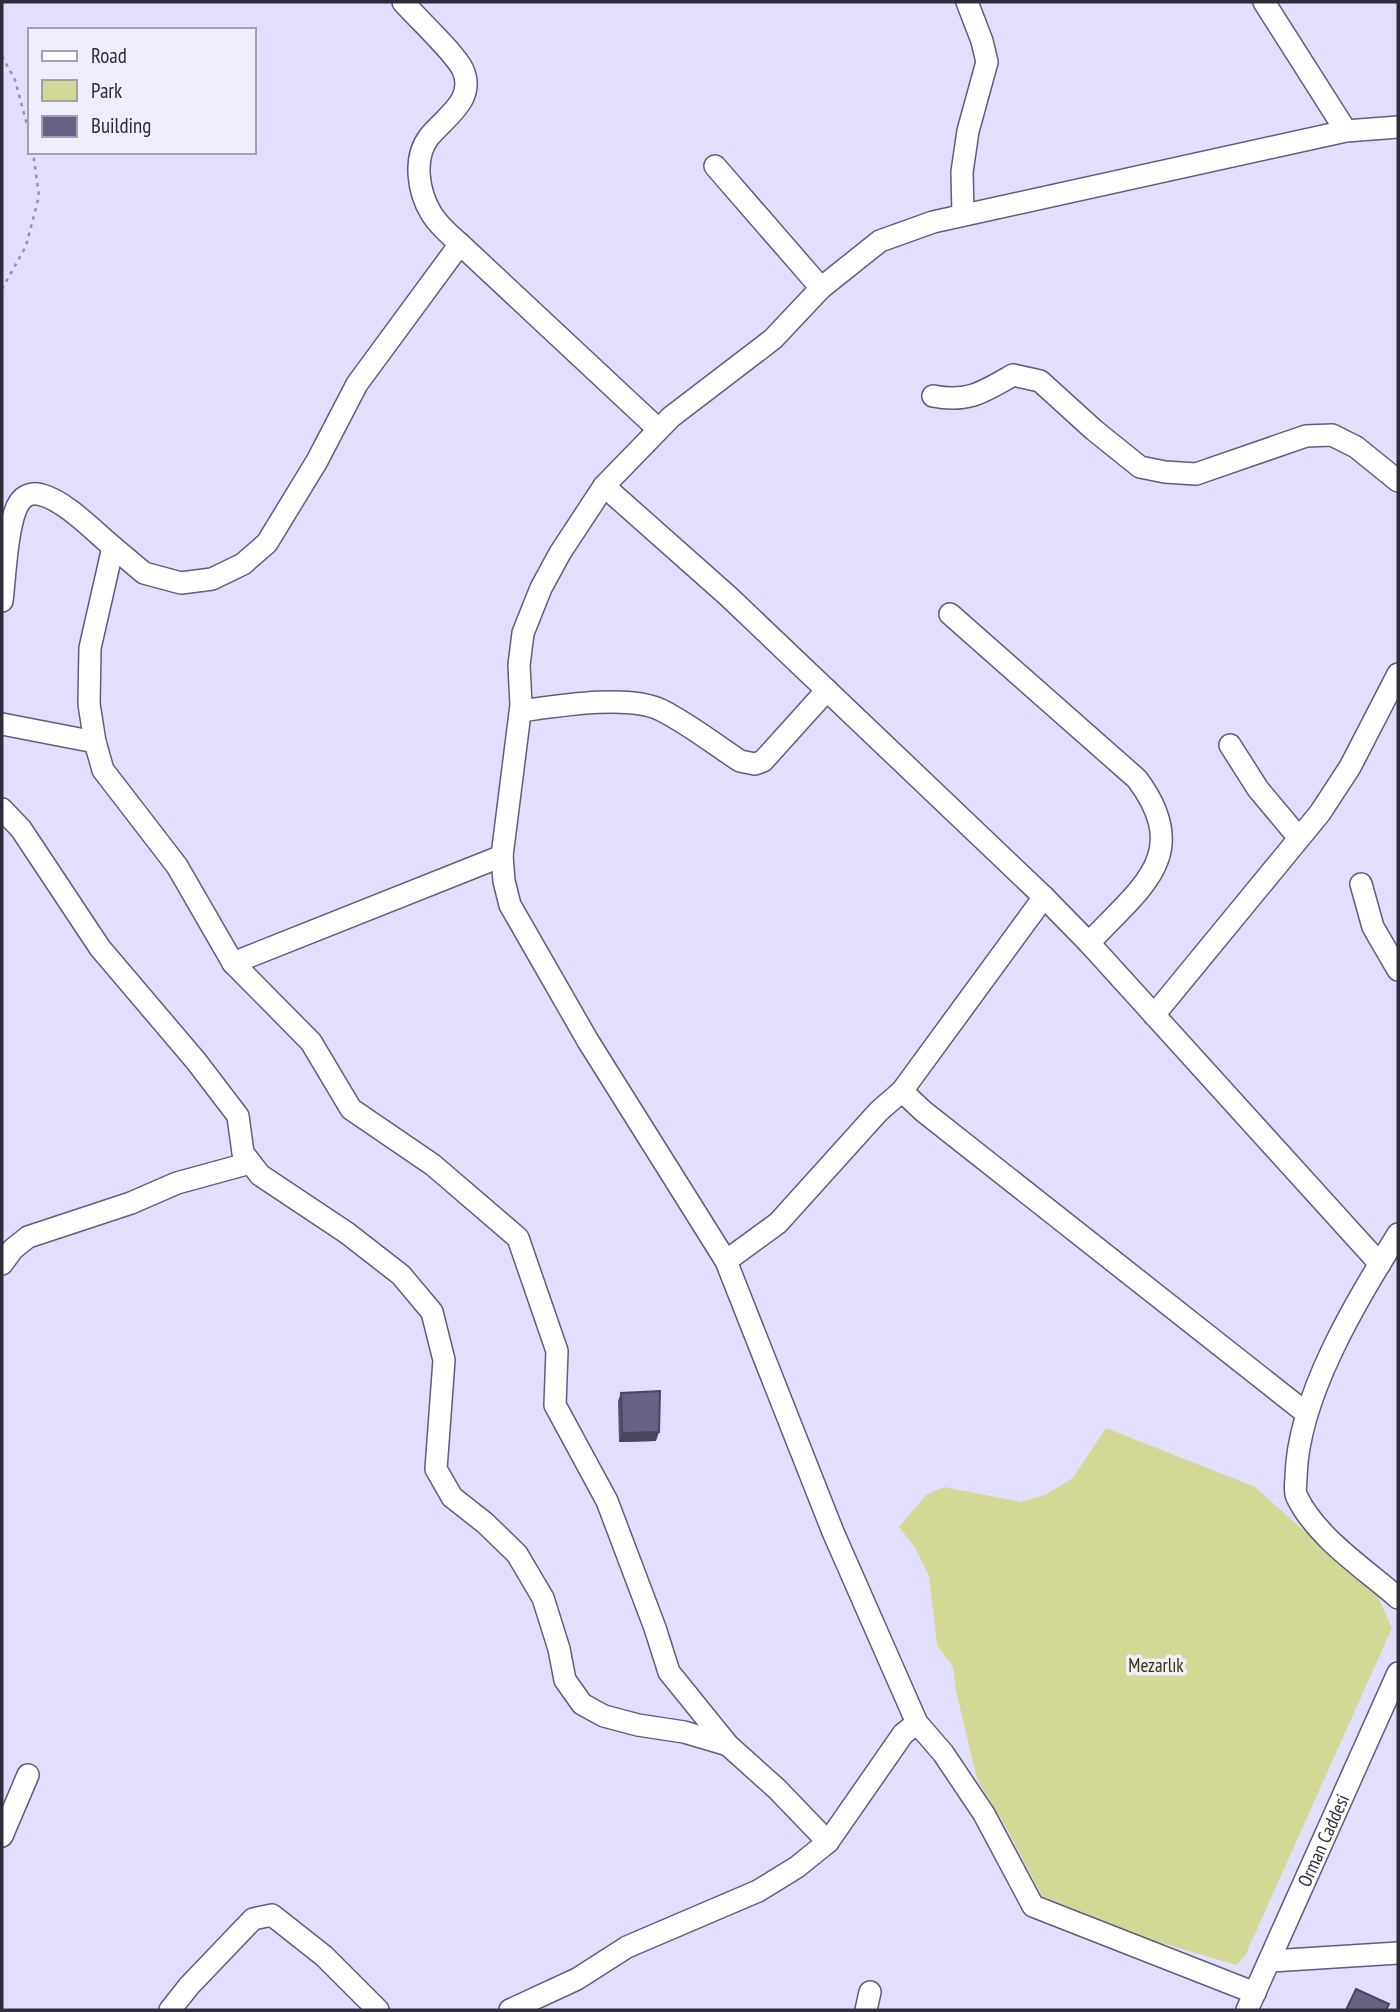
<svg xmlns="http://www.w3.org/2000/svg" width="1400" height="2012" font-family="'PT Sans Narrow',sans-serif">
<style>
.green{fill:#d3d895}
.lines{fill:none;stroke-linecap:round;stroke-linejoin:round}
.minor-casing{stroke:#615c7d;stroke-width:24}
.path{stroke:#9491a9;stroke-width:2.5;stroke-dasharray:3.5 5;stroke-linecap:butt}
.minor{stroke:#fff;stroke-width:21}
.wall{fill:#595472}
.shaded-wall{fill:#48455c}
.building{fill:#676284;stroke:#48455c;stroke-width:2}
.labels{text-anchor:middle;stroke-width:7;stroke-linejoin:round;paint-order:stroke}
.park-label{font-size:19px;fill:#343600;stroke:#f0eefd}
.street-label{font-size:19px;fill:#2f2d3b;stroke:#f0eefd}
</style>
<rect width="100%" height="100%" fill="#e2defd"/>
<path class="green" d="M1106,1428L1255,1487L1378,1597L1392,1628L1245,1956L1236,1965L1145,1938L1042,1896L1006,1827L977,1779L956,1691L953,1667L937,1645L929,1576L916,1549L899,1527L926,1495L944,1487L1020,1502L1045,1495L1073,1478Z"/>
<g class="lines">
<defs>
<g id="minor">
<path d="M403,2C417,18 456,54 463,70C476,100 445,117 429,137C413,158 418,191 431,213C438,225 450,235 460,244L658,429"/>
<path d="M1264,2L1346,131"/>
<path d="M715,166L821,288"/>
<path d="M963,215L962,172L968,131L987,62L982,41L967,2"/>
<path d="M460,244L357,384L317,461L267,543L243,564L212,579L181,583L144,573L113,547L90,648L89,704L95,742L103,770L177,866L233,963L311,1042L351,1109L433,1165L518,1238L557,1351L555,1405L607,1501L655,1628L669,1672L728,1745L777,1789L828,1842"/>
<path d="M933,396C968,403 983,392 1013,375L1040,381L1094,430L1140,467L1165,472L1196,474L1306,436L1332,435L1356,447L1398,481"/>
<path d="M604,486L728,596L1044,897L1089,943L1380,1264"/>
<path d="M2,601C5,577 7,522 19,503C24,495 33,492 42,495C65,501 94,531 113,547"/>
<path d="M950,614L1137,779C1194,855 1140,888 1089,943"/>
<path d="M521,711C557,706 629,694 661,710C689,724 714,744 740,761L755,764L763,761L827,690"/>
<path d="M2,724L95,742"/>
<path d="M1230,745L1258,789L1299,838"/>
<path d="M2,809L21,829L100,948L196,1061L238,1116L243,1153L260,1175L347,1233L401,1275L432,1312L444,1360L436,1469L452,1497L485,1523L517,1554L543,1598L559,1649L565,1680L582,1704L604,1716L638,1725L684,1732L728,1745"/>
<path d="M1361,884L1373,927L1398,970"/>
<path d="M233,963L502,856"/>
<path d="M1154,1015L1320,813L1350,767L1398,674"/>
<path d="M902,1091L1044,897"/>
<path d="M1398,1234C1356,1302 1298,1396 1296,1477C1296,1483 1294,1492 1297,1497C1316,1537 1365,1569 1398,1598"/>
<path d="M726,1261L778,1223L879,1111L902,1091L923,1111L1306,1413"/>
<path d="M2,1264L13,1249L28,1237L131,1203L177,1183L250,1163"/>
<path d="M2,1836L28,1775"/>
<path d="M1271,1961L1398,1953"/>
<path d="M1255,1993L1033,1906L984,1814L943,1753L917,1723L833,1532L726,1261L588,1041L510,905L504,881L502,856L521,705L519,665L523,633L541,588L560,553L604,486L671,417L773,339L821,288L880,241L933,222L1346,131L1398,127"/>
<path d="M170,2010L189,1986L253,1919L272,1915L324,1956L378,2010"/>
<path d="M510,2010L577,1979L627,1947L758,1891L797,1867L828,1842L903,1734L917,1723"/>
<path d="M866,2010L870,1992"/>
<path id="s1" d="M1247,2010L1398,1673"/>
</g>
</defs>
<use href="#minor" class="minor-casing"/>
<path class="path" d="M2,56L15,80L30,136
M2,289L26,246L39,196L33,152"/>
<use href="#minor" class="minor"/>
</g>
<path class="wall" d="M621,1393L656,1441L619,1442L618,1401Z"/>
<path class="shaded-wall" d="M659,1432L656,1441L619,1442L622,1433Z"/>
<path class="building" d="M660,1391L659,1432L622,1433L621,1393Z
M1356,1989L1389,2004L1386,2010H1346Z"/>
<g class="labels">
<g class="park-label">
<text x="1156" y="1672">Mezarlık</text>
</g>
<g class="street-label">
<text dy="7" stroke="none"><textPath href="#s1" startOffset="186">Orman Caddesi</textPath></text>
</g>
</g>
<rect width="1400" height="2012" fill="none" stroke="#2f2d3b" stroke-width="7"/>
<rect x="28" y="28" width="228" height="126" fill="#f0eefd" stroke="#a3a1af" stroke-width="2"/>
<rect x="42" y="51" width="35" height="10" fill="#ffffff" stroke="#a3a1af" stroke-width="2"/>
<text x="91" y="63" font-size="21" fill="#2f2d3b">Road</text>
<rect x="42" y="80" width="35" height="21" fill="#d3d895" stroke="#a3a1af" stroke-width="2"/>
<text x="91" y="98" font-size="21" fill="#2f2d3b">Park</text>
<rect x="42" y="116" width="35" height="21" fill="#676284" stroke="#a3a1af" stroke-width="2"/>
<text x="91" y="133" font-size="21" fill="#2f2d3b">Building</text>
</svg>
